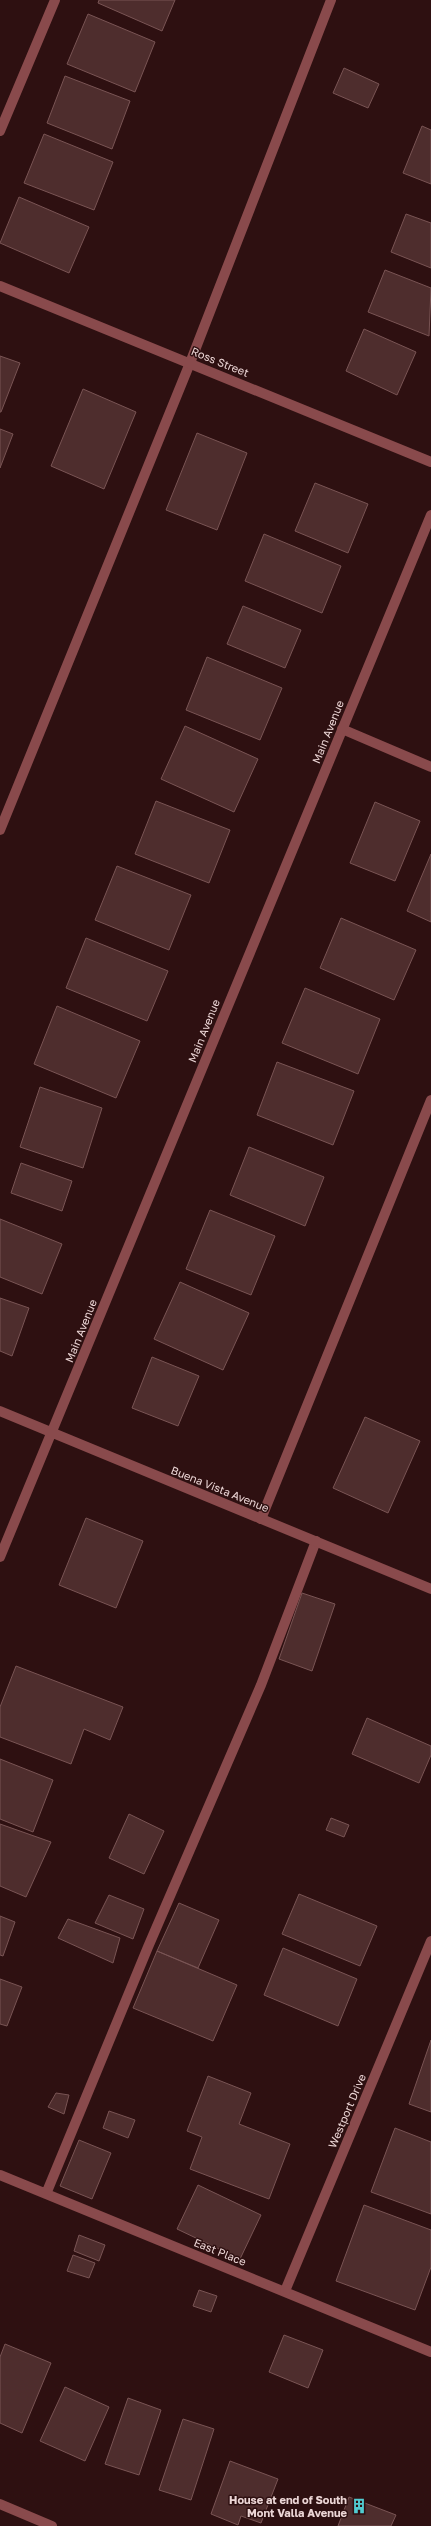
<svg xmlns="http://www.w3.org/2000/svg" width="431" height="2526" font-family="'Golos Text',sans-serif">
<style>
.building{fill:#4e2d2d;stroke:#795454}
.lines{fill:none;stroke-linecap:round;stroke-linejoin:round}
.service{stroke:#894a4c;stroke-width:10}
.minor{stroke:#894a4c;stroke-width:10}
.labels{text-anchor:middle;stroke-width:3;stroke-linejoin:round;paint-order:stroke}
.street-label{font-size:11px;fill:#ecd6d6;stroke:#2e1011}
.poi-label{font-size:11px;font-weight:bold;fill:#ecd6d6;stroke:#2e1011;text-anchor:end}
</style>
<rect width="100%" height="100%" fill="#2e1011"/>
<path class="building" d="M99,0H175L162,31L98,3Z
M88,14L155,42L135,92L67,64Z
M344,68L379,84L368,108L333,93Z
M65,76L130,101L112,149L47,123Z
M422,126L431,130V184L403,173Z
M44,134L113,162L94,210L24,183Z
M19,197L89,227L69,273L0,243Z
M406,214L431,223V268L391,252Z
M385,270L431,288L429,336L368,312Z
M364,329L416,352L397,395L346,371Z
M0,356L20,363L1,412H0Z
M83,389L136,412L104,489L51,466Z
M0,429L13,434L0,468Z
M197,433L247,453L217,530L166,510Z
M315,483L368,504L348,553L295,531Z
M264,534L341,566L322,613L245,581Z
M243,606L301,630L285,668L227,644Z
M207,657L282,688L260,740L186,710Z
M185,726L258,759L234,812L161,779Z
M156,801L230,830L209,883L135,854Z
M375,802L420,821L395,881L350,863Z
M431,854V922L407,911Z
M117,866L191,895L169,950L95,920Z
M341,918L416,950L394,1000L320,968Z
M86,938L168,971L147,1021L66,988Z
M305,988L380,1019L358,1074L282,1043Z
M57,1006L140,1041L116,1098L34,1064Z
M277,1062L354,1091L333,1145L257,1115Z
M40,1087L102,1108L83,1168L20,1147Z
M249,1147L324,1177L305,1226L230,1195Z
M21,1163L72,1181L62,1211L11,1193Z
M210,1210L275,1236L251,1295L186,1269Z
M0,1219L62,1244L42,1294L0,1277Z
M180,1282L249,1313L223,1370L154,1339Z
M0,1298L29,1308L12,1356L0,1351Z
M152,1357L199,1376L178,1426L132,1408Z
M365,1417L420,1441L388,1513L333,1488Z
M86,1518L143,1541L116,1608L59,1585Z
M302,1593L335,1604L312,1671L279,1659Z
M16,1666L123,1707L110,1740L84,1729L71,1764L0,1737V1707Z
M367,1718L431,1746V1755L419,1783L352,1754Z
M0,1759L53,1780L33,1832L0,1819Z
M129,1814L164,1831L144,1874L109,1858Z
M331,1818L349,1825L344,1837L326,1830Z
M0,1824L51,1842L26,1897L0,1886Z
M299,1894L377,1926L360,1966L282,1934Z
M109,1895L144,1909L133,1939L95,1923Z
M179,1903L219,1920L198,1968L157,1951Z
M0,1916L15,1922L3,1956L0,1955Z
M68,1919L120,1938L113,1963L58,1938Z
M283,1948L357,1979L338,2026L264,1995Z
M157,1951L237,1985L213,2041L133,2008Z
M0,1979L22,1987L7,2026L0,2024Z
M431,2040V2112L409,2104Z
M208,2076L251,2093L239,2124L290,2144L269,2199L190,2169L202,2137L187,2131Z
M56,2093L69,2095L64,2114L48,2107Z
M109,2111L135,2120L128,2138L103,2128Z
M395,2128L431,2142V2214L371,2192Z
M79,2140L111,2153L92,2199L60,2186Z
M198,2185L261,2215L240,2259L177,2229Z
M364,2205L431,2230V2267L415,2310L336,2281Z
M79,2235L105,2245L99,2261L74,2251Z
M73,2255L95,2263L89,2278L67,2271Z
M199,2290L217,2296L211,2312L193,2306Z
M284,2335L323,2350L308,2388L269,2372Z
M5,2344L51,2363L22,2433L0,2423V2357Z
M65,2387L109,2407L85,2461L40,2441Z
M128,2398L161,2410L139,2475L105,2464Z
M183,2419L214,2429L191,2500L159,2490Z
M230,2461L278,2479L261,2523L241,2516L238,2525L211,2514Z
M349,2497L396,2515L391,2526H338Z"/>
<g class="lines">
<path class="service" d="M0,830L190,363L331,0
M261,1519L431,1100
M0,2175L431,2352
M46,2194L148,1947L261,1685L316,1541"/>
<path class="minor" d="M0,131L55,0
M0,286L431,462
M342,729L431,767
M0,1411L431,1589
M0,1557L431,515
M285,2291L431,1941
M0,2504L52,2526"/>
</g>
<defs>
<symbol id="building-bare" viewBox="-9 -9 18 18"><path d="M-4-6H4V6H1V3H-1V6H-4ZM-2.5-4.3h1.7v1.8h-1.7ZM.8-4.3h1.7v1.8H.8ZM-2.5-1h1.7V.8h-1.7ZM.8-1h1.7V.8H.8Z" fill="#51ccd1" stroke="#2e1011" stroke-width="2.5" paint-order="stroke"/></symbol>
</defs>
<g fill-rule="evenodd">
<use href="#building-bare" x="348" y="2495" width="22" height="22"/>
</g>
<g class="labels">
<g class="street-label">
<text transform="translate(220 362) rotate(22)" y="4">Ross Street</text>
<text transform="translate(328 732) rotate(-68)" y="4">Main Avenue</text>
<text transform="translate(204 1031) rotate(-68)" y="4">Main Avenue</text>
<text transform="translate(81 1331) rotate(-68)" y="4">Main Avenue</text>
<text transform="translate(220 1489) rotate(22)" y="4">Buena Vista Avenue</text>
<text transform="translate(347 2111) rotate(-67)" y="4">Westport Drive</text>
<text transform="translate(220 2252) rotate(22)" y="4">East Place</text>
</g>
<g class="poi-label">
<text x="347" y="2504">House at end of South<tspan x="347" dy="13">Mont Valla Avenue</tspan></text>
</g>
</g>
</svg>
